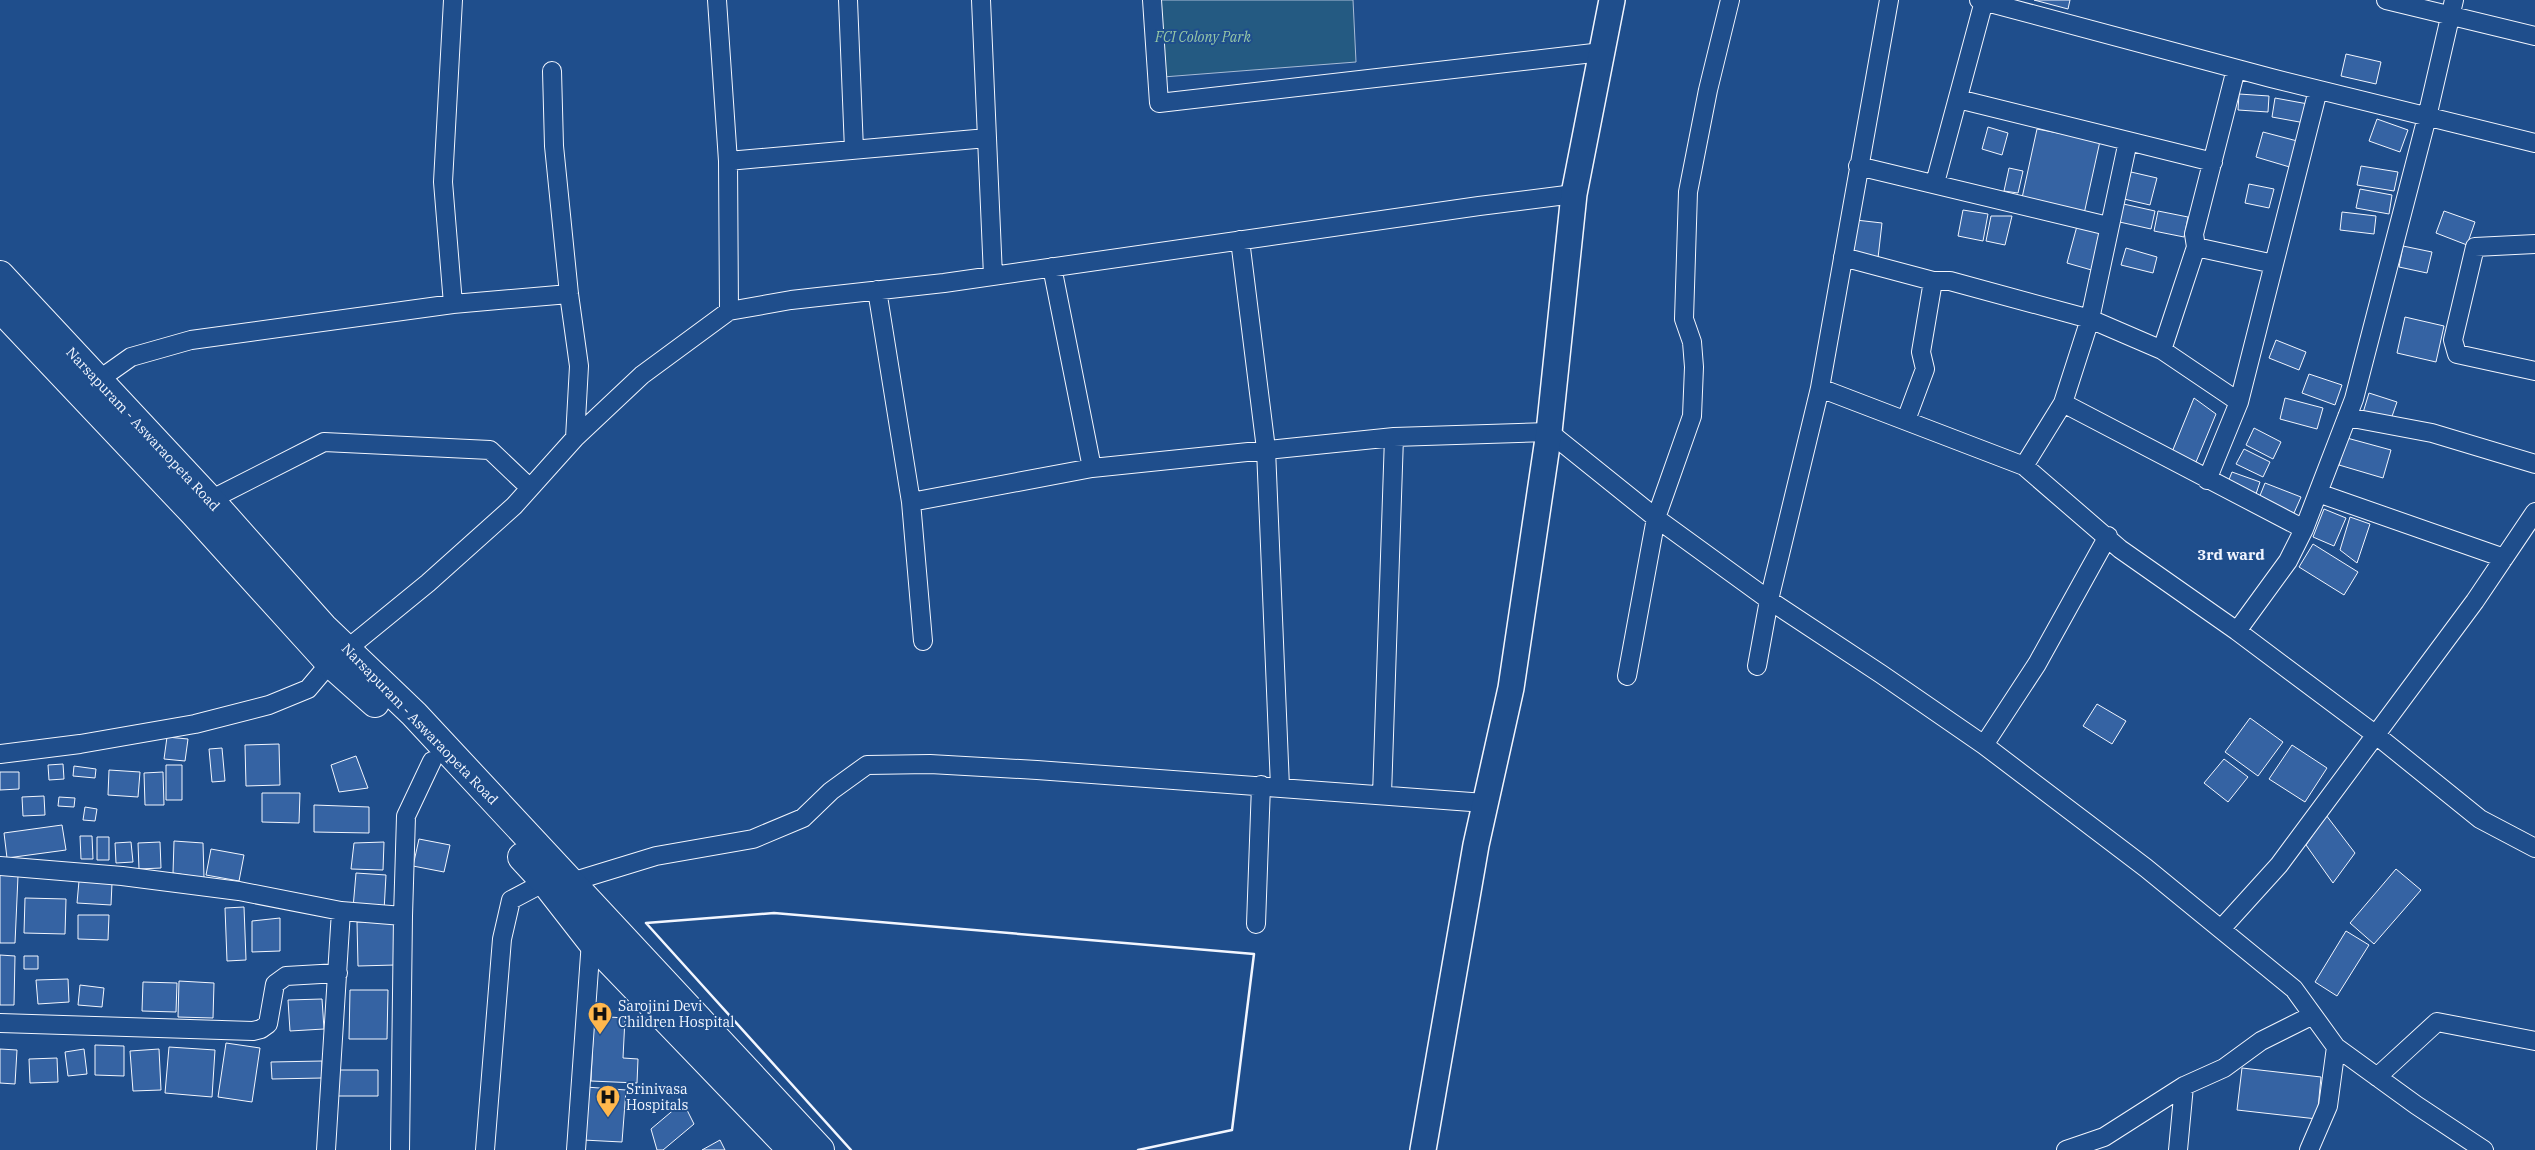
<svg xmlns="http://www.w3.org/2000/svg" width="2535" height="1150" font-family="'IBM Plex Serif',serif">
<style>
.green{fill:#245a82;stroke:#a8bbd7}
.building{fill:#3563a3;stroke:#f2f6ff}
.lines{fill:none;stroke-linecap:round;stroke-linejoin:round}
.street-casing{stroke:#f2f6ff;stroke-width:20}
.secondary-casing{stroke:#f2f6ff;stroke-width:28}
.primary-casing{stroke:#f2f6ff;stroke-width:30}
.street{stroke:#1f4e8c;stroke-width:18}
.secondary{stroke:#1f4e8c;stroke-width:25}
.primary{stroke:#1f4e8c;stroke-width:28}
.wall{stroke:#f2f6ff;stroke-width:2.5}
.labels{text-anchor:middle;stroke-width:4;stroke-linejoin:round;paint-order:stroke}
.park-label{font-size:14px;font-style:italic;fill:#97c8a6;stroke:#1f4e8c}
.street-label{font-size:14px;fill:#f2f6ff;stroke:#1f4e8c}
.poi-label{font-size:14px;fill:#f2f6ff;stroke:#1f4e8c;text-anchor:start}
.neighbourhood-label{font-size:15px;font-weight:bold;fill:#f2f6ff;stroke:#1f4e8c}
</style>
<rect width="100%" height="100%" fill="#1f4e8c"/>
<path class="green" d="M1158,0H1353L1356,62L1163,77Z"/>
<path class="building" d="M2034,0H2070L2068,9Z
M2346,54L2381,62L2376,84L2341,76Z
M2239,94L2269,96L2268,112L2238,110Z
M2275,98L2308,104L2305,123L2272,117Z
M2377,119L2408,130L2400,152L2369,141Z
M1988,127L2008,133L2002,155L1982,149Z
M2037,129L2100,141L2084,214L2022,198Z
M2263,132L2301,142L2293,168L2256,157Z
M2361,166L2398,172L2394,191L2357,185Z
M2009,168L2023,171L2018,193L2004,191Z
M2131,172L2157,178L2150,205L2124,199Z
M2249,184L2274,189L2269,208L2245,203Z
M2360,189L2392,195L2389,214L2356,208Z
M2119,203L2155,211L2151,229L2115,221Z
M1963,210L1988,214L1983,241L1958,236Z
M2158,211L2188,217L2184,237L2154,231Z
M2444,211L2475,222L2467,245L2436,233Z
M2342,212L2376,216L2374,234L2340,230Z
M1991,216H2012L2005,245L1986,241Z
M1856,220L1882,223L1878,258L1852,255Z
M2077,226L2105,234L2095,271L2067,263Z
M2403,246L2432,252L2427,273L2399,267Z
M2126,248L2157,257L2153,273L2121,265Z
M2405,317L2444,326L2436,362L2397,353Z
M2276,340L2306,352L2299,370L2269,358Z
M2309,374L2342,385L2335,405L2302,393Z
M2369,393L2397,402L2389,425L2362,416Z
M2194,398L2216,414L2196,462L2172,452Z
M2285,398L2323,408L2317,429L2280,419Z
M2254,428L2281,442L2273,459L2246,445Z
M2347,438L2391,450L2383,478L2339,465Z
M2244,449L2270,462L2263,477L2236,464Z
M2232,472L2260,482L2255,497L2226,487Z
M2265,483L2301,497L2294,513L2259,498Z
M2324,509L2346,518L2334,546L2313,537Z
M2350,517L2370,524L2357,563L2340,550Z
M2313,544L2358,572L2344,595L2299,567Z
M2097,704L2126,721L2112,744L2083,726Z
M2250,718L2283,742L2258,776L2225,752Z
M167,737L188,739L185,761L164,759Z
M279,744L280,785L246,786L245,745Z
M2292,745L2327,768L2305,802L2269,779Z
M222,748L225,781L212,782L209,749Z
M356,756L368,788L339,792L331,765Z
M2224,759L2248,777L2228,802L2204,783Z
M63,764L64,779L49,780L48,765Z
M166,765H182V800H166Z
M74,766L96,769L95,778L73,776Z
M109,770L140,772L138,797L108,795Z
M0,772H19V789L0,790Z
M163,772L164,805H145L144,773Z
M262,793H300L299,823L262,822Z
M44,796L45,815L23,816L22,797Z
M59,797L75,798L74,807L58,806Z
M314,805L369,807V833L314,832Z
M85,807L97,809L95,821L83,820Z
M2326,815L2355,853L2333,883L2306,845Z
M62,825L66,850L7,858L4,833Z
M80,836H92L93,859H81Z
M97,837H109V860H97Z
M419,839L450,845L444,872L413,866Z
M174,841L203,843L204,878L173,873Z
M131,842L133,862L116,863L115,843Z
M160,842L161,868L139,869L138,843Z
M384,842L383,870L351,869L354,843Z
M211,849L244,855L239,881L206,875Z
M2396,869L2421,890L2374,944L2350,923Z
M356,873L386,875L384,911L353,908Z
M0,875L18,876L15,943H0Z
M79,881L112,883L111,905L77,903Z
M25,898L66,899L65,934L24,933Z
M244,907L246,960L227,961L225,908Z
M78,915H109L108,940L78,939Z
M280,918V951L252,952V921Z
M394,921L395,965L358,966L357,922Z
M2346,931L2369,945L2337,996L2315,982Z
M0,955L15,956L14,1005H0Z
M24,956H38V969H24Z
M68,979L69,1002L38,1004L36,980Z
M179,981L214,983L213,1018L178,1017Z
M143,982L177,983L176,1012L142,1011Z
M80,985L104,988L102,1007L78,1005Z
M350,990H388L387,1039H349Z
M322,999L324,1029L290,1031L288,1000Z
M594,1016L625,1018L623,1058L638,1059L637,1083L591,1081Z
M226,1043L260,1048L252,1102L218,1097Z
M95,1045L124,1046V1076L95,1075Z
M169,1047L215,1050L212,1097L165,1093Z
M0,1049L17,1050L15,1084L0,1083Z
M84,1049L87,1074L68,1076L65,1052Z
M159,1049L161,1090L133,1091L130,1051Z
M57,1058L58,1082L30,1083L29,1059Z
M322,1061V1078L272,1079L271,1062Z
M2242,1068L2321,1077L2317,1119L2237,1110Z
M338,1070H378V1096H338Z
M586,1087L626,1090L622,1142L583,1140Z
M683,1102L694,1124L663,1150H657L651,1129Z
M720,1140L725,1150H702Z"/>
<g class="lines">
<defs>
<path id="street" d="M717,0L728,161L729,311
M848,0L854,150
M981,0L993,276
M1152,0L1159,103L1602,52
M1979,0L2271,78L2535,143
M2386,0L2535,36
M552,71L554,146L569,294L579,366L575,438
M1958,99L2213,162
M728,161L987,138
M1858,166L2108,226
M1935,183L1984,1
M1240,240L1266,449L1280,787
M2535,244L2475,247L2453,340L2457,354L2535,371
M2196,247L2274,264
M1843,257L1933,281H1950L2090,319L2162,350L2239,402
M1052,267L1092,468
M877,290L911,502L923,641
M453,304L443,182L453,0
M2162,350L2196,247L2194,234L2236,69
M90,386L131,357L191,340L453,304L569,294
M1820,388L2024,466L2120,549L2237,631L2376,735L2480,819L2535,848
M2063,403L2304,529
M2347,417L2432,433L2535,464
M1906,420L1925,369L1921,352L1933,281
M2024,466L2063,403L2090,319L2128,141
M2207,480L2239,402L2318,90
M2318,493L2504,558
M210,500L324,442L490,450L530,488
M911,502L1092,468L1394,437L1549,432L1656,518L1769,600L1881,674L1984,745L2146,868L2294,989L2336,1047L2416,1105L2484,1150
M2237,631L2288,561L2304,529L2354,399L2427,117L2454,0
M1757,666L1769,600L1820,388L1889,0
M1627,676L1656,518L1692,416L1694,367L1692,342L1684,319L1688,192L1708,90L1730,0
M1984,745L2037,664L2108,536
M0,754L80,744L195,724L269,705L308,689L330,663L428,583L514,506L575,438L642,375L729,311L791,300L944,283L1479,206L1574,194
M1382,795L1394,437
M0,866L122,876L239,891L341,911L403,916L406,816L432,761
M571,882L656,856L753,839L803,818L831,791L867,765L930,764L1037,770L1485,803
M1256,924L1261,785
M2221,929L2279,865L2475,601L2535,512
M0,1023L253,1031L261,1029L268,1024L275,984L286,976L338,973
M2377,1077L2437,1022L2535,1041
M326,1150L341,911
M400,1150L403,916
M485,1150L502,939L511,900L545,882
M576,1150L591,941
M2066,1150L2104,1137L2184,1086L2224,1068L2261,1041L2313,1015
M2178,1150L2184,1086
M2309,1150L2328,1106L2336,1047"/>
<path id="secondary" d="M1423,1150L1476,845L1511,688L1549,432L1574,194L1612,0"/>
<path id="primary" d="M0,275L210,500L323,627L414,714L820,1150
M0,308L194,513L330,663L375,703
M522,857L545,882L591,941L792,1150"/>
</defs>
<use href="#street" class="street-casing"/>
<use href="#secondary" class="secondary-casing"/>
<use href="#primary" class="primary-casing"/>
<use href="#street" class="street"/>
<use href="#secondary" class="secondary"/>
<use href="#primary" class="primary"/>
<path class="wall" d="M851,1150L646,923L774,913L1254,954L1232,1130L1138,1150"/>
</g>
<defs>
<symbol id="hospital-pin" viewBox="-11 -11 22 30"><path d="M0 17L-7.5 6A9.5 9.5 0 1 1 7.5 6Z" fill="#ffb74d" stroke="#1f4e8c"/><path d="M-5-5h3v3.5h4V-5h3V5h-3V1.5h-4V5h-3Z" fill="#111"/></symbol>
</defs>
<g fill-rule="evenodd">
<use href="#hospital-pin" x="586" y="1000" width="28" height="38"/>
<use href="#hospital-pin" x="594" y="1083" width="28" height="38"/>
</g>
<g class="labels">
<g class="park-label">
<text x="1203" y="42">FCI Colony Park</text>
</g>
<g class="street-label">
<text transform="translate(143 429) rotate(47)" y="5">Narsapuram - Aswaraopeta Road</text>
<text transform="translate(420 724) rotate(46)" y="5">Narsapuram - Aswaraopeta Road</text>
</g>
<g class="poi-label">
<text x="618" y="1011">Sarojini Devi<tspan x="618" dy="16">Children Hospital</tspan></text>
<text x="626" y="1094">Srinivasa<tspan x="626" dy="16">Hospitals</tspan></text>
</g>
<g class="neighbourhood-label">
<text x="2231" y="560">3rd ward</text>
</g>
</g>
</svg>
